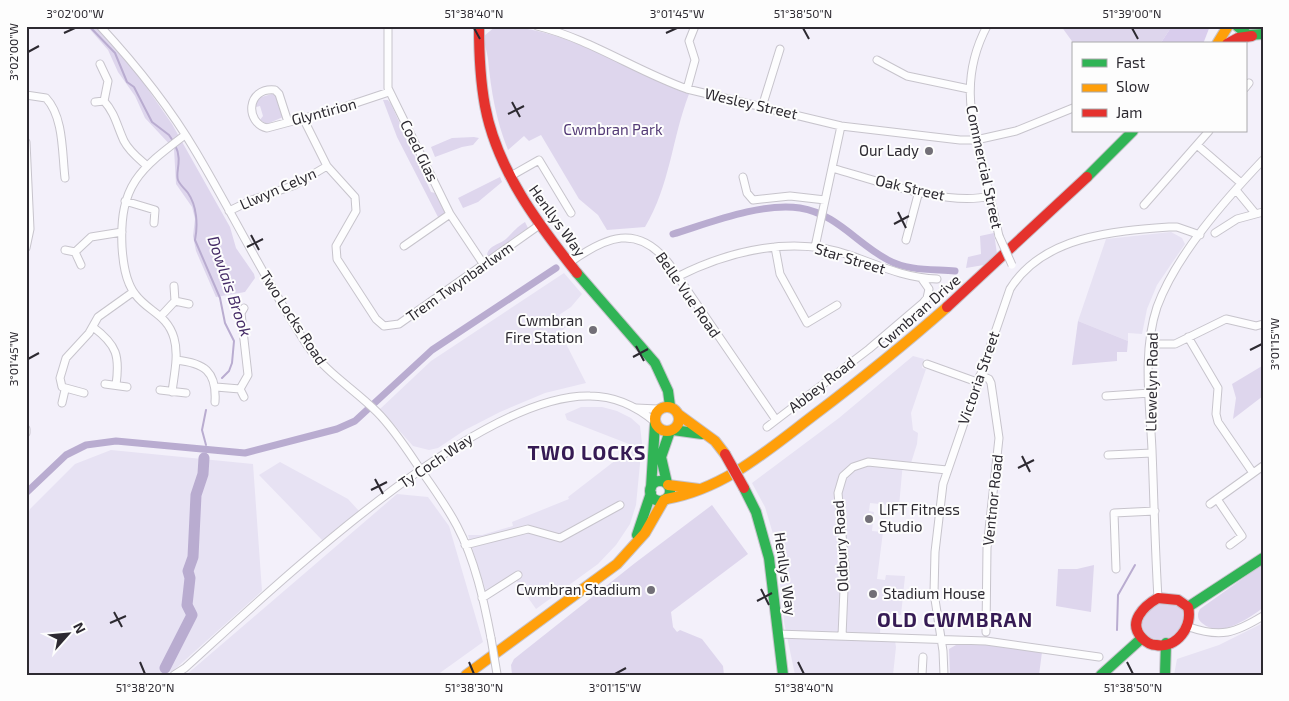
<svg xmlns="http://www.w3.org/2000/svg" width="1289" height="701" font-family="'Exo 2',sans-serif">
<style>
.built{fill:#e7e2f3}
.green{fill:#ded6ed}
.forest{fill:#d9cded}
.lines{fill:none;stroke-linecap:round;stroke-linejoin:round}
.stream{stroke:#b9acd0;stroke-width:2}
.canal{stroke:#b9acd0;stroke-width:7}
.river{stroke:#b9acd0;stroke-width:11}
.street-casing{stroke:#c7c4cc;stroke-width:9}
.fast-casing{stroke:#c7c4cc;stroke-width:12}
.slow-casing{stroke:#c7c4cc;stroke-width:12}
.jam-casing{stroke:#c7c4cc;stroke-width:12}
.street{stroke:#fdfdfe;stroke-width:7}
.fast{stroke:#30b455;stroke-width:10}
.slow{stroke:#ff9f0a;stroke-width:10}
.jam{stroke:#e5322d;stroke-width:10}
.street-bridge-casing{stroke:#c7c4cc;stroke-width:9;stroke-linecap:butt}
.jam-bridge-casing{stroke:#c7c4cc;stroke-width:12;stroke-linecap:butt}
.street-bridge{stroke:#fdfdfe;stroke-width:7}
.jam-bridge{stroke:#e5322d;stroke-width:10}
.ticks{fill:none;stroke:#2d2a31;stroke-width:2}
.poi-dot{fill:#726f77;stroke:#fdfdfd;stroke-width:2}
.labels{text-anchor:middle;stroke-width:4;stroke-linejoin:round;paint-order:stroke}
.street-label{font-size:15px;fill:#2d2a31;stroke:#fdfdfd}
.park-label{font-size:15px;fill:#533a76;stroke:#fdfdfd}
.poi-label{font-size:15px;fill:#2d2a31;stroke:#fdfdfd;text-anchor:end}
.water-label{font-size:16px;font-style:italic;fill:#462c67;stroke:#fdfdfd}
.district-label{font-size:20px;font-weight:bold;letter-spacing:1px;fill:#361b54;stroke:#fdfdfd}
.neatline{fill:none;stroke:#2d2a31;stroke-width:2}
.ticks-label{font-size:12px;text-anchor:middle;fill:#2d2a31}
</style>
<rect width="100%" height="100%" fill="#f3f0fa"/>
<path class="built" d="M1171,232L1182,238L1185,244L1157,285L1147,309L1142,334L1128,333V341L1078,321L1106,239Z
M564,273L582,294L571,307L559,315L566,327L560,332L586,383L545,393L500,412L465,430L438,448L429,450L413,446L380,409L431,361Z
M913,356L924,359L922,368L926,369L911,413L913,430L918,433L917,444L911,463L903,462L899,506L870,503L869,511L874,512L872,531L883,532L877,579L885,580L886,575L905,576L901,615L881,614L880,634L894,635L896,647L893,675H795L784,622L776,544L765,507L752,483L839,418Z
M581,407H602L617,411L631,418L640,426L642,443L636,505L630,524L616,545L598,564L536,609L515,579L488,598L468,535H482L513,526L512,522L569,499L568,497L634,446L567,420L565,414Z
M111,450L253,464L262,591L174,670L162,675L28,673L26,519L30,509L75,464Z
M280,462L348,499L359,511L323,541L259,475Z
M397,494L428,497L449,526L483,642L437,675H186Z
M1263,623V675H1174L1177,659L1219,645Z"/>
<path class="green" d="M87,26H95L136,72L172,124L230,227L236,248L254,274L255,278L245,292L216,297L196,251L193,236L195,219L192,207L176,184L174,149L145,118L135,96L118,72L108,50Z
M496,26C565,26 626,70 689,94C672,138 670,186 645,227L607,230L598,215L579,199L541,135L529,141L524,136L508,150C496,120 491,91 488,59C487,51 484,44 484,36Z
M1061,26H1172L1160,44H1074Z
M272,94L276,95L283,117L267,124L260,120L263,116L260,106L256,107L255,101L258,98Z
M383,100H388L391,104L431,192L435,193L446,214L439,219L397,137Z
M474,137L479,138L473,145L462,147L435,157L431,147L452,138Z
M500,177L502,182L478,202L463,208L458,198Z
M525,222L528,228L487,257C487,245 500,245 507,238C513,232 517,227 525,222Z
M994,233L997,254L984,265L966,268L968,257L981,254L980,236Z
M1078,321L1128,341L1127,352H1117V361L1072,365Z
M1262,366L1263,396L1233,419L1236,398L1232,384Z
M712,505L748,554L671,612L673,627L677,632L680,630L702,639L723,666L724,675H512L511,665L514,659L635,563Z
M1263,564V608C1247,619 1220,639 1202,623C1197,619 1197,614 1200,609Z
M1094,565L1091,612L1056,606L1058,569H1077Z
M1159,602H1171L1183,608L1186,619C1182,636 1163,643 1148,637C1135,621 1145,611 1159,602Z
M956,645H996L1042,652L1039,675L950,674L949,649Z"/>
<path class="forest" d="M1172,26H1210L1203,44H1160Z"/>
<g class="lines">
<path class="stream" d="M89,26L115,53L127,82L134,87L152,122L169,135L173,141
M175,145C183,160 175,172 178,180C180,185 185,189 188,193C197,206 198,225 195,240L220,298L225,323L234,341L232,363L229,371L222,378
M206,410L202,430L206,445
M1117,630L1118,595L1135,565"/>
<path class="canal" d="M673,234C709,223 762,202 800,208C837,214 856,243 888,260C908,271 933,269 955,271
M26,493L66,455L86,445L116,441L245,453L337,429L355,421L432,350L556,268"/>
<path class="river" d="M165,668L192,615L187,605L190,578L188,571L193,557L196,495L203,474L204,458"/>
<defs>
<path id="street" d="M100,26C136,65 169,106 196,152C234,216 266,282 307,345C326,373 353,388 377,412C393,428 406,448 418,466C432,486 446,505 457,526C475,560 484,601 491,638
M388,26V88L450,214L484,265
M537,26C590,39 636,71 687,89L841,126L960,140H976L1016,131L1073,108
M987,26C960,77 971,117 983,169C989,191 994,214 999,236
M877,60L907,76L969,89
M100,64L108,81L104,101
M1245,88L1249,83
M687,89L695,60L689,41L695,26
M26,95L46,98C64,117 62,154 65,178
M95,102L104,101C115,113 117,126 124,141C129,151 138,158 146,165
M762,107L780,49
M303,118L327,166L355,197L356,211L336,246L337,259L376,319L384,326L399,324L538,226
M288,122L279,94L275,90C246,87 245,123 267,128L338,109L389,92
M26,142L30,229L26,248
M1197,145L1241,183
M832,168C875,180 947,207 990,196
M509,177L539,160L571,213
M743,177L747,193L753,200L790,196L825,200
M1236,190L1255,213
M125,201L155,210L154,223
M1144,205L1209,131
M229,211L252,200L295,185L327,166
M1215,233L1237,219L1263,212
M906,240L919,191
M404,246L450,214
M775,247L780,274L807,323L837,305
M815,247L841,126
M65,250L75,252L81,265
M75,252L91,237L122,232
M569,263C605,237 638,222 670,265L776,420
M677,277C730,250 795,235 852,256C880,266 906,278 937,279
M175,301L189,304
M161,316L175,301L174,286
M93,327C117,345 120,356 116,385
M1188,337L1218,388L1216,414L1218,422L1253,473
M1150,344H1175L1226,319L1256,326L1263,324
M176,360C204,363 217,371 215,402
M927,364L977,382
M980,375L989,379L991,383L999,438L987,548L986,632
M105,384L127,387
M216,387L240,389
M160,390L186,393
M172,392C174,375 179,355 174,338C167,314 148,312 135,294C125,281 123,262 122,247C119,185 140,169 185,135
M84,393L62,387L60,378L66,358L89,333L98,317L133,292
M1106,396L1150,393
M244,397L240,389L248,375L241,313L244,308
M62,403L65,390
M636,408L658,409
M767,427L869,349L923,303L927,298L929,289L922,279
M26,429V433
M1108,455L1152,453
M1217,499L1242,536L1230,545
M1210,504L1263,466
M465,545L528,529L560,538L620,505
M1116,569L1114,513L1155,511
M482,598L518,575
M1158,598C1155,549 1154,500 1152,450C1150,404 1142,352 1157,307C1176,255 1225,200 1263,160
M1189,627C1221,638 1235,633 1263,616
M777,634L986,641L1099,657
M842,636L845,566L838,493L843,476L853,467L868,462L947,470
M174,675L185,668C269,592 476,393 590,396C615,396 636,406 655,422
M922,675L923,657
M944,675L943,651L934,593L935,552L943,484L1010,289C1043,236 1113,231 1169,227H1177L1200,235"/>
<path id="fast" d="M1237,26L1248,35L1263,34
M1087,177L1133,131
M577,273L655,363L668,391L670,406
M673,430L702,434
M650 491a10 10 0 1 1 20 0a10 10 0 1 1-20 0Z
M667,483L661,457L670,431
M651,488L655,424
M744,488L756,512L769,558L783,675
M637,535L651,493
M1188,607L1263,558
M1101,675L1142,638
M1165,675L1166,643"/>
<path id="slow" d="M1217,44L1228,26
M655 419a12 12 0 1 1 24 0a12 12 0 1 1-24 0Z
M678,414L715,441L725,454
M668,485L699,489
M666,499C724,489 768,450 814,415C859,381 904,345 947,307
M466,675L617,564L645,533L664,500"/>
<path id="jam" d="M479,26C479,53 480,79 485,106C497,170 538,224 577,273
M1227,44L1238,38L1252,36
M947,307L1087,177
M1158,598L1178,600L1188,607C1193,626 1177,649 1156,645C1151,645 1145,641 1142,638C1127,622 1144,606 1158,598Z"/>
</defs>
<use href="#street" class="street-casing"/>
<use href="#fast" class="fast-casing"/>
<use href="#slow" class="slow-casing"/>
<use href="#jam" class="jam-casing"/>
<use href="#street" class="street"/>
<use href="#fast" class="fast"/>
<use href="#slow" class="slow"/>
<use href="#jam" class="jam"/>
<defs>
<path id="street-bridge" d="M999,236L1012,265
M491,638L497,674"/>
<path id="jam-bridge" d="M725,454L744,488"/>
</defs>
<use href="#street-bridge" class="street-bridge-casing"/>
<use href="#jam-bridge" class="jam-bridge-casing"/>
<use href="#street-bridge" class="street-bridge"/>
<use href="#jam-bridge" class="jam-bridge"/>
</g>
<path class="ticks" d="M474,28L480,39M803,28L809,39M1132,28L1138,39M64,33L75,28M666,33L677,28M28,52L39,46M512,102L520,117M508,114L524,106M898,212L906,228M894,224L909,216M251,235L259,250M247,247L263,239M636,346L644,361M1250,350L1262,344M633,357L648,349M28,359L39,353M1022,456L1030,472M1018,468L1034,460M375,479L383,494M371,490L387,482M761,589L769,605M757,601L772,593M114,612L122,627M110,623L126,616M140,662L145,674M469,662L474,674M798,662L804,674M1127,662L1133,674M615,674L626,668"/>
<g class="poi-dot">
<circle cx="929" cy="151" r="5"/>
<circle cx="593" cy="330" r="5"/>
<circle cx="869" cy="519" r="5"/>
<circle cx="651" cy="590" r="5"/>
<circle cx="873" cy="594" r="5"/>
</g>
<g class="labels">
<g class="street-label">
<text transform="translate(751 104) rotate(13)" y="5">Wesley Street</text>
<text transform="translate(324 112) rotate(-15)" y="5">Glyntirion</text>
<text transform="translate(419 151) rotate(64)" y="5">Coed Glas</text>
<text transform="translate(984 167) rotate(78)" y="5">Commercial Street</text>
<text transform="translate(910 188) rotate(13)" y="5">Oak Street</text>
<text transform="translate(278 189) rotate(-24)" y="5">Llwyn Celyn</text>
<text transform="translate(557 221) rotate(54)" y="5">Henllys Way</text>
<text transform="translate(850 259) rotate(17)" y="5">Star Street</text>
<text transform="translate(460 282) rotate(-35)" y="5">Trem Twynbarlwm</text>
<text transform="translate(688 295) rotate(55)" y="5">Belle Vue Road</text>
<text transform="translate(919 312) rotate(-41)" y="5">Cwmbran Drive</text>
<text transform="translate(293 318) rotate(57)" y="5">Two Locks Road</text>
<text transform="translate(979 378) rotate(-71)" y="5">Victoria Street</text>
<text transform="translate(1152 382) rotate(-89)" y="5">Llewelyn Road</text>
<text transform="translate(822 385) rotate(-38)" y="5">Abbey Road</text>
<text transform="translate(436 461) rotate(-34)" y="5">Ty Coch Way</text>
<text transform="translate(993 500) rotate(-84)" y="5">Ventnor Road</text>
<text transform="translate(841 546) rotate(-93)" y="5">Oldbury Road</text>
<text transform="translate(785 574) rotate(82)" y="5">Henllys Way</text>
</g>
<g class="park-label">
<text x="613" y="135">Cwmbran Park</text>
</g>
<g class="poi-label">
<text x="919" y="156">Our Lady</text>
<text x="583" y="326">Cwmbran<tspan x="583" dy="17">Fire Station</tspan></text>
<text x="879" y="515" text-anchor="start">LIFT Fitness<tspan x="879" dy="17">Studio</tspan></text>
<text x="641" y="595">Cwmbran Stadium</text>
<text x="883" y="599" text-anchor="start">Stadium House</text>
</g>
<g class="water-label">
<text transform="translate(230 286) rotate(71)" y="6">Dowlais Brook</text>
</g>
<g class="district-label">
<text x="587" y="460">TWO LOCKS</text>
<text x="955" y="627">OLD CWMBRAN</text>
</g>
</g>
<rect width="1289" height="701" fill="none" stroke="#fdfdfd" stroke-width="55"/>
<rect x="1072" y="42" width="175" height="90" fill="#fdfdfd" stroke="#aaa9ab"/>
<rect x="1082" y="59" width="25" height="8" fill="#30b455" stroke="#aaa9ab"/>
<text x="1116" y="68" font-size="15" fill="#2d2a31">Fast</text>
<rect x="1082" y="84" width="25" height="8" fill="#ff9f0a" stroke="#aaa9ab"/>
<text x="1116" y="92" font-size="15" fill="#2d2a31">Slow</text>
<rect x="1082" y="109" width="25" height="8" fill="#e5322d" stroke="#aaa9ab"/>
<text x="1116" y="118" font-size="15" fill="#2d2a31">Jam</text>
<g transform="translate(68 634) rotate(63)" stroke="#fdfdfd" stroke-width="4" paint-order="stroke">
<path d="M0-4L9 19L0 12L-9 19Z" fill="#2d2a31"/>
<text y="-8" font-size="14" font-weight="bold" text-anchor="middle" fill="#2d2a31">N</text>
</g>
<rect x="28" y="28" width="1234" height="646" class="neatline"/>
<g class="ticks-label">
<text x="75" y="18">3°02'00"W</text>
<text x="474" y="18">51°38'40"N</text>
<text x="677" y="18">3°01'45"W</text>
<text x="803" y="18">51°38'50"N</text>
<text x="1132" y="18">51°39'00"N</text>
<text transform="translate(14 52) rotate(-90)" y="4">3°02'00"W</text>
<text transform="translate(1275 344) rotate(-90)" y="4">3°01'15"W</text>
<text transform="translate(14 359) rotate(-90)" y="4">3°01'45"W</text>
<text x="145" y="692">51°38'20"N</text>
<text x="474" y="692">51°38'30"N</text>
<text x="615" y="692">3°01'15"W</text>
<text x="804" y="692">51°38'40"N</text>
<text x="1133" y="692">51°38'50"N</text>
</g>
</svg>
